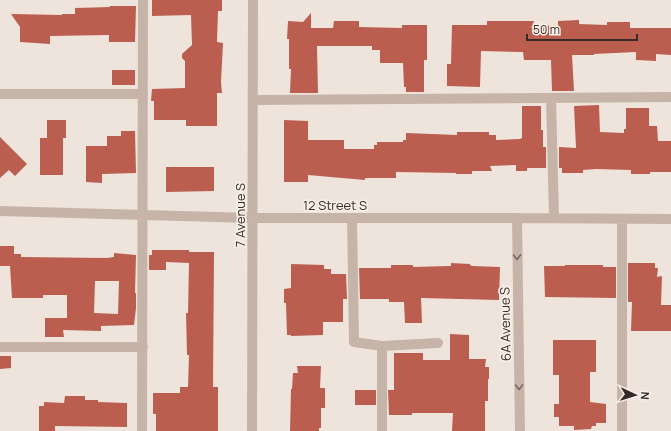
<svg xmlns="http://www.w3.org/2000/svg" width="671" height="431" font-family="Manrope,sans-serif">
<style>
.building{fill:#bb5e4f;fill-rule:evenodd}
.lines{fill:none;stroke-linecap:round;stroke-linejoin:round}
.minor{stroke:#c6b4a9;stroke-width:10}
.oneway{stroke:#766962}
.labels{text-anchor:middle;stroke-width:3.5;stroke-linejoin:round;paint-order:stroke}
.street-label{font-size:13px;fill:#342b28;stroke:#f8efe8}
</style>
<rect width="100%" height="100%" fill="#efe4dc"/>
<path class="building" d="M152,0H222V11H218L217,42L223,43L221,82L222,93H217V126H186V120H154V101H151L152,89L185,88V61L182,58V54L192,45L191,15L152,16Z
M110,6H136L135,42H109V35L50,36V44L20,42V27L11,14L62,15V14H75V8L110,7Z
M311,13V28H333L334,21H359V27L402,28V25H427V60H424V92H406V87H404L403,63H380V50H372V46H317L318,93H290L291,69H289V39H287L288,21L303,22Z
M579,20V24L607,25V22H630V28H671V55L656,54V61L636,60V52L594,54V55H572L574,91H552L551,60H524L523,52L481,51L480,87L447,86V64H451L452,25H487V21H534L533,25L558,26V21Z
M112,70H135V85H112Z
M599,105L600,132L624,133V129H626V108H649V126H657L658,141H671V172H650V174H631V170L596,169L583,170V173H562V168H559V147L576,148L574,106Z
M522,106H541V130H543V147H546V168H527V171H516V165L490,166L492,171H472V174H456V173L396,172V178H365V180L308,175V182H284V120L308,121V140H344V149H374V145H377V142H403V140H406V133L457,135V132H489V135H496V140L520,139L522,138Z
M47,120H66V138H63V175H40V138H47Z
M121,131H135L136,173L102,174V183L86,182V146H107V136H121Z
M0,137L27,164L15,176L9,170L0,178Z
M166,167H214V191L166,192Z
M0,246H14V254H21V257L107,258L114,257V253L136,255L135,293H136V308L134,325L101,326V331L63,330L64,337H45V318H67V295H43V298H12L10,266H0ZM95,281H119L118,314L94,313Z
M152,250H189V252H214L213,387H218V431H156V414H153V393H180V387H188L189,355H187L186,313H188L189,263L166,262V270H149V255H152Z
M451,263L470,264V265L472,266L500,267L499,300L421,298L422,323H405L404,302H389V299H360L359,268H391V265H413V267L450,266H451Z
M628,263H655V268H658L657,277L662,276L661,305H671V331H631L632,302H628Z
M291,264L324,265V269H331V274H346L347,299H343V322H323V335L291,336V335H287L286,303H284V289L291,288Z
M565,265H603V267H616V298L545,297L544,266H565Z
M450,334L469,335V359H486L485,367H489V379H488V401H485V431H452L453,413H412V415H389L388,390H394V353H423V360H450Z
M553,340H596V372H590V402L606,404V423H596V426H592L591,429L574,430V426H559V417H554V404H559V375H553Z
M0,356H11V368L0,369Z
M297,366H321L320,388H325V408H321V428H319V431H290L291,389H292L293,373H298Z
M355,390H376V405H355Z
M65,396H85V400H98V402L127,403V427L55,426V431H39V406H44V402L64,403Z"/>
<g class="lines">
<path class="minor" d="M0,94H143
M551,98L554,218
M253,100L671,97
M0,211L253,218H517L671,219
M352,218L354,342L382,346L438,343
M517,218L520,431
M622,219V431
M0,347H143
M142,431L143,0
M252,431L253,0
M382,431V346"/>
</g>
<defs><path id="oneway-chevron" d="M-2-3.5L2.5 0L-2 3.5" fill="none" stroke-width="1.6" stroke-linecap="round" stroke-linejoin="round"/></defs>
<g class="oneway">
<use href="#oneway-chevron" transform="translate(517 257) rotate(89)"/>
<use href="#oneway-chevron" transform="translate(519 387) rotate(89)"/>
</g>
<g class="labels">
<g class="street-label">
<text x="335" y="210">12 Street S</text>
<text transform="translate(240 215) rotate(-90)" y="5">7 Avenue S</text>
<text transform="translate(505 324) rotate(-91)" y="5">6A Avenue S</text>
</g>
</g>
<g transform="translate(635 395) rotate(94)" stroke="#f8efe8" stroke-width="3" paint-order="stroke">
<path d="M0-3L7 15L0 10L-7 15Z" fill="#342b28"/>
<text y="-6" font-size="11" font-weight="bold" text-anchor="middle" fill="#342b28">N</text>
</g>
<path d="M527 34v6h110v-6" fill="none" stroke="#342b28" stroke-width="2"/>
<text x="533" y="34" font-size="12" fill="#342b28" stroke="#f8efe8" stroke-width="3" paint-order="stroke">50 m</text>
</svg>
